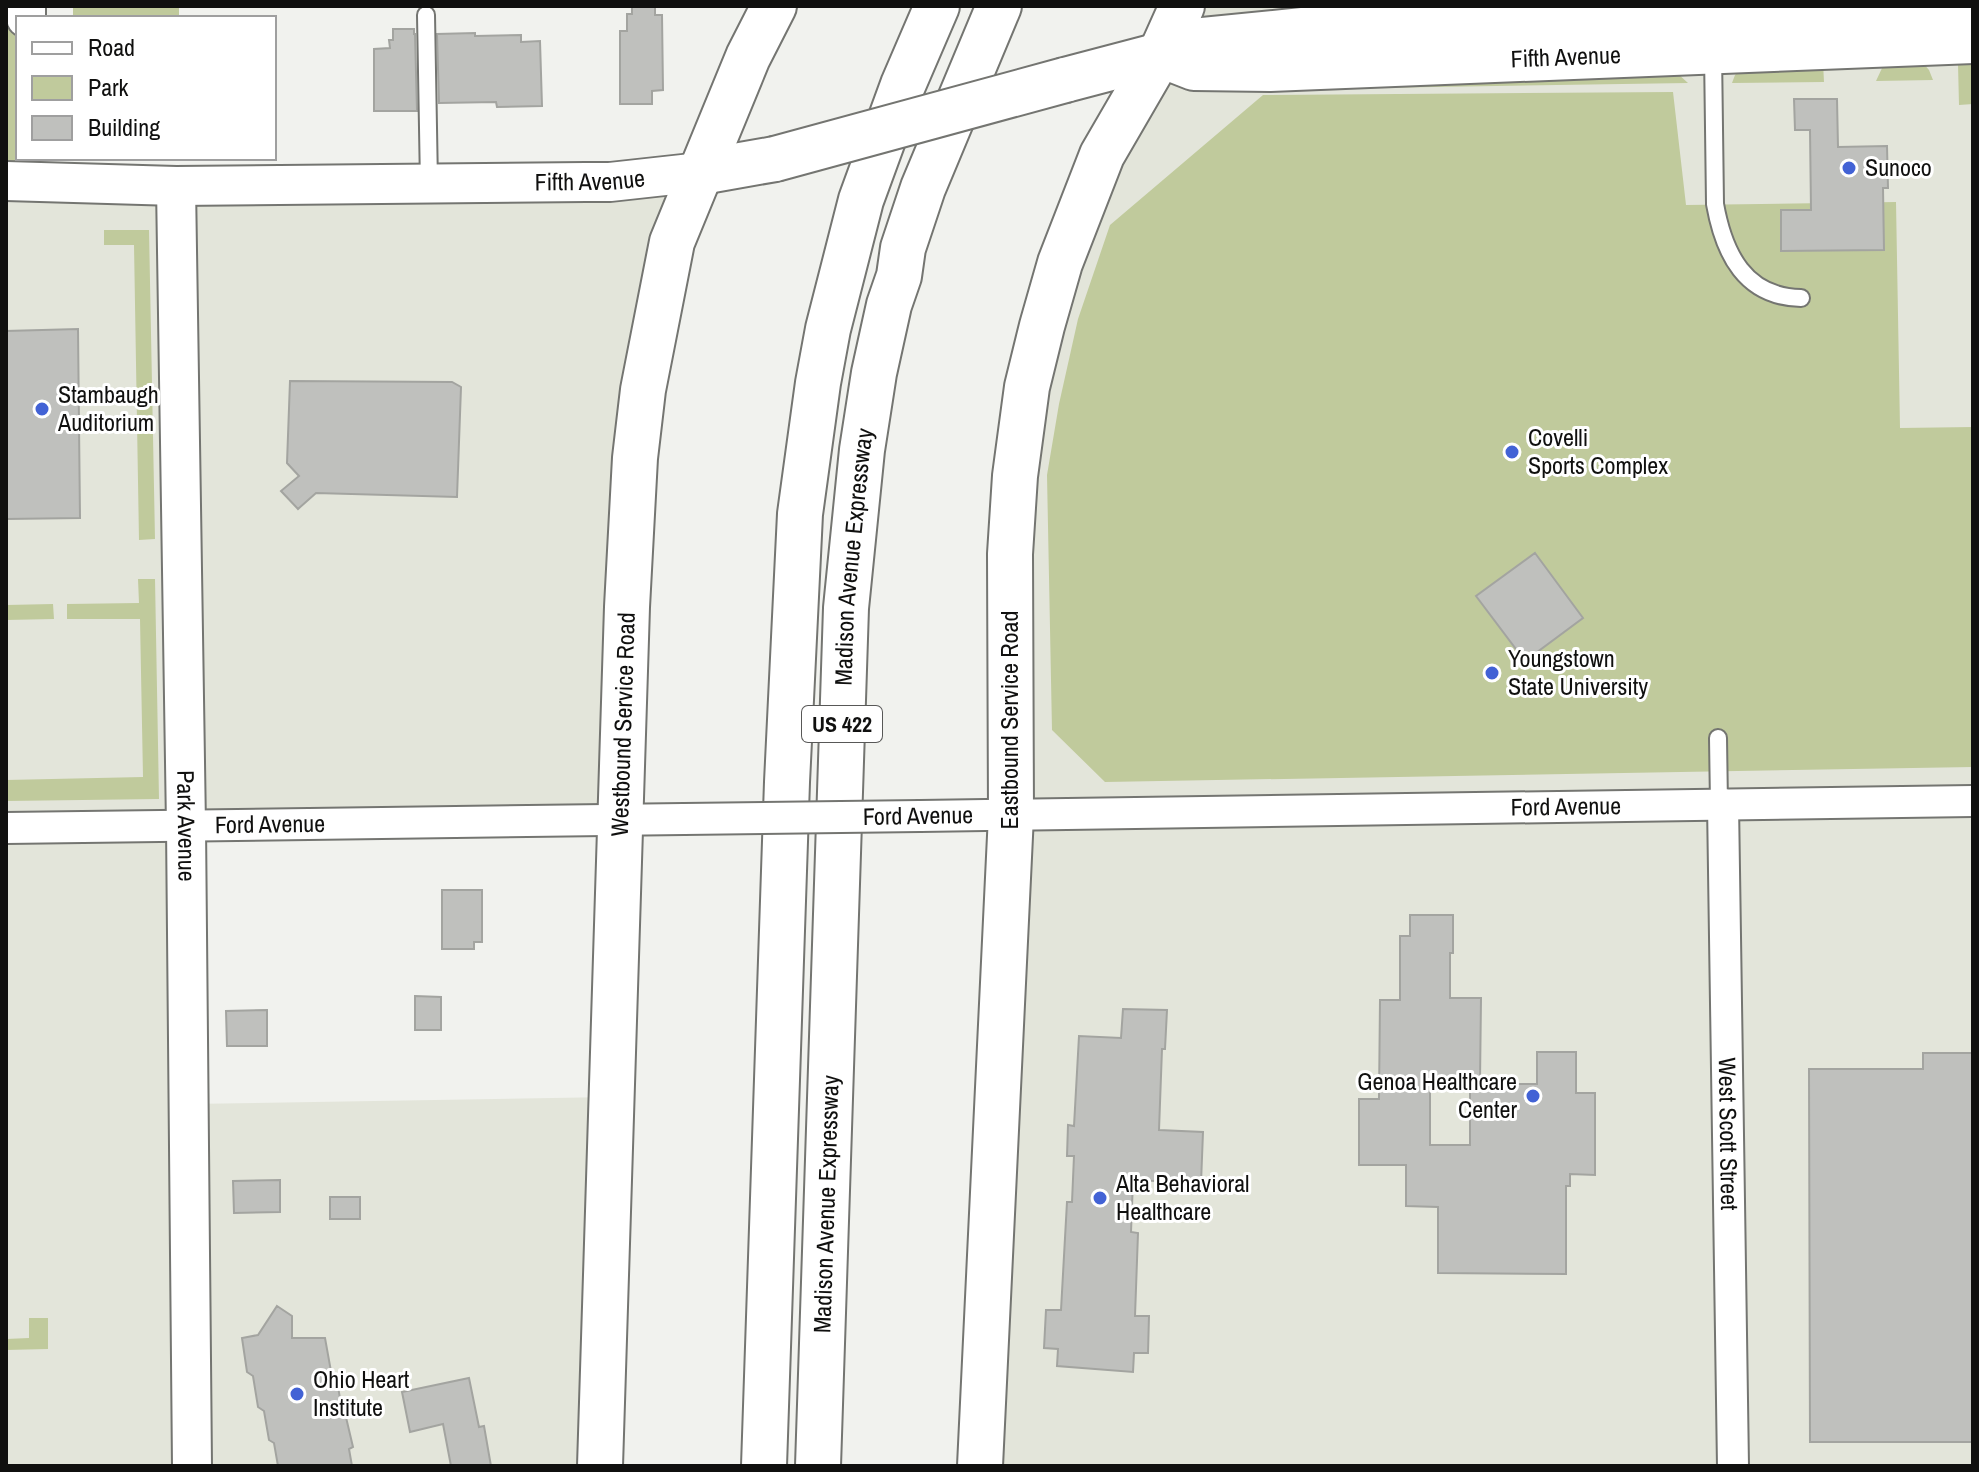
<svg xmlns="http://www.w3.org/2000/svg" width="1979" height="1472" font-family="'Archivo Narrow',sans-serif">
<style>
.built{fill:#e3e5da}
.green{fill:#c0ca9c}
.building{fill:#bfc0bd;stroke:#a3a4a0;stroke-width:2}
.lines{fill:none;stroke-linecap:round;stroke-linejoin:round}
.service-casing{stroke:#747571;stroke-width:20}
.minor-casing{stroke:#747571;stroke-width:34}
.tertiary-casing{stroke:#747571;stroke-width:42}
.secondary-casing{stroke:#747571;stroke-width:48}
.motorway-casing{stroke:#747571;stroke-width:48}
.service{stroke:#fff;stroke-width:16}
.minor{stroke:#fff;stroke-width:30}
.tertiary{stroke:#fff;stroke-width:38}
.secondary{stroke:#fff;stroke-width:44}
.motorway{stroke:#fff;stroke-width:44}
.minor-bridge-casing{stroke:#747571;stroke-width:34;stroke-linecap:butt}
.secondary-bridge-casing{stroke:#747571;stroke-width:48;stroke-linecap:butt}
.minor-bridge{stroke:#fff;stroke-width:30}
.secondary-bridge{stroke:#fff;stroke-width:44}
.poi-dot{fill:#4262d5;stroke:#fff;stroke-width:3}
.labels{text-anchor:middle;stroke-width:6;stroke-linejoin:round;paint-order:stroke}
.shield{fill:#fff;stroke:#585857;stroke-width:2}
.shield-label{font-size:22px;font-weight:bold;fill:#10100f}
.street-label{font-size:24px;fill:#10100f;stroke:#fff}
.poi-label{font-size:24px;fill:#10100f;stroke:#fff;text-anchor:start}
</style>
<rect width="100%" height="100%" fill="#f1f2ee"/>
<path class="built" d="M1182,6H1973V1466H980L1027,387Z
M701,172L672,242L620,820L187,826L189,1104L611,1097L600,1466H6V182Z"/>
<path class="green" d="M6,6H26L18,18V158H28V183L6,181Z
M73,6H179V18H73Z
M1973,55V104L1959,105L1958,64L1962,57Z
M1823,62L1824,82L1732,83L1735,75L1741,69Z
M1922,62L1929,70L1933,80L1876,81L1883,66Z
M1677,73L1688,83L1312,89Z
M1673,92L1686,205L1896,202L1900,428L1973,427V767L1105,782L1052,730L1047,475L1059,404L1078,319L1110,225L1263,95Z
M104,230H149L155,539L139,540L134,245H104Z
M138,579H155L159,799L6,801V780L143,777L140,619H67V604L139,603Z
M53,604L54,619L6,620V605Z
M29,1318H48V1349L6,1350V1339L29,1338Z"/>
<path class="building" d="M632,6H655V15H662L663,90L652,91V104H620V31H627V14H632Z
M393,29H414V34H415L417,111H374V49L390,48L389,40H393Z
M475,33V36L521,35V42L540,41L542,106L497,107L496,102L439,103L437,34Z
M1794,99H1837L1838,147L1887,146L1888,188H1883L1884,250L1781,251V210H1811L1810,130H1795Z
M78,329L80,518L6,519V331Z
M290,381L452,382L461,387L457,497L316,493L298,509L281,491L299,476L287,463Z
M1535,553L1583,618L1525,661L1476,596Z
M442,890H482V942H474V949H442Z
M1410,915H1453V953H1450V998H1481L1480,1082H1430V1145H1470V1084H1537V1052H1576V1093H1595V1175L1570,1174V1186H1566V1274L1438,1273V1207L1406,1206V1165H1359V1099H1379L1380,1000H1400V936H1410Z
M415,996L441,997V1030H415Z
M1123,1009L1167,1010L1165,1049H1162L1159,1130L1203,1132L1201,1183L1133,1180L1131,1232L1138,1233L1135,1316H1149L1148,1353H1134L1133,1372L1057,1366L1058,1349L1044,1348L1046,1310H1061L1067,1202H1072L1074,1156H1067L1068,1125L1074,1126L1079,1036L1121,1038Z
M267,1010V1046H227L226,1011Z
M1923,1053H1973V1442H1810L1809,1069H1923Z
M280,1180V1212L234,1213L233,1181Z
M330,1197H360V1219H330Z
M277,1306L292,1316V1338H325L332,1377L337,1380L342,1411L345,1413L353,1447L349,1449L352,1466H278L274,1443L269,1440L264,1411L258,1407L253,1376L247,1372L242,1338L258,1335Z
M469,1378L479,1427L484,1426L491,1466H451L443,1424L410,1432L402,1392Z"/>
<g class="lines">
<defs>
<path id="service" d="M426,15L429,184
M1713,52L1715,204C1724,254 1745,297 1801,298
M1718,738L1719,804"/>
<g id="minor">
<path id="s1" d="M1723,804L1733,1466"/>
<path id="s2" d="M920,816L1973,801"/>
<path id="s3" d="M6,828L684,819"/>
</g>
<g id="tertiary">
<path d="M26,6V18"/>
<path id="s4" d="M6,181L176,186L586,182H610L701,172"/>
<path id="s5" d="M176,186L186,826L192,1466"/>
</g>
<g id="secondary">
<path id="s6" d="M1166,57L1194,68L1270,69L1973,41"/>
<path d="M1065,80L1160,55L1193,41L1303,30L1963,6"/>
<path d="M701,172L775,159"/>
<path id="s7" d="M600,1466L627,607L635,458L643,390L672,242L748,57L774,6"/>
<path d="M980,1466L1011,815L1010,554L1015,476L1027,387L1042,326L1060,263L1102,155L1160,55L1182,6"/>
</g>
<g id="motorway">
<path d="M764,1466L787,782L800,514L818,383L828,329L861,200L903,85L937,6"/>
<path id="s8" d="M818,1466L846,608L862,450L874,373L889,305L899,276L903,248L923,188L999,6"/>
</g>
</defs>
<use href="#service" class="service-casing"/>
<use href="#minor" class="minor-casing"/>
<use href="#tertiary" class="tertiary-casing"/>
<use href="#secondary" class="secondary-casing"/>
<use href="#motorway" class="motorway-casing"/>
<use href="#service" class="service"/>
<use href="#minor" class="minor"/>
<use href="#tertiary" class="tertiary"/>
<use href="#secondary" class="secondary"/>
<use href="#motorway" class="motorway"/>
<defs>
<path id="minor-bridge" d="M684,819L920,816"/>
<path id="secondary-bridge" d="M775,159L1065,80"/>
</defs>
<use href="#minor-bridge" class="minor-bridge-casing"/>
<use href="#secondary-bridge" class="secondary-bridge-casing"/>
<use href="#minor-bridge" class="minor-bridge"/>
<use href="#secondary-bridge" class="secondary-bridge"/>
</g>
<g class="poi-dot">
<circle cx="1849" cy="168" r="8"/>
<circle cx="42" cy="409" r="8"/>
<circle cx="1512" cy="452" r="8"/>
<circle cx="1492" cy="673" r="8"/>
<circle cx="1533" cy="1096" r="8"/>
<circle cx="1100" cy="1198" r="8"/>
<circle cx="297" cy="1394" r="8"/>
</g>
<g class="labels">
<rect class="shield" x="802" y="706" width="80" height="36" rx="6"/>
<g class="shield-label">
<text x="842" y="732">US 422</text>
</g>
<g class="street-label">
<text dy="8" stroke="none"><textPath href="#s6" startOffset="402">Fifth Avenue</textPath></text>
<text dy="8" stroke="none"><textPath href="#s4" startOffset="584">Fifth Avenue</textPath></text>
<text dy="8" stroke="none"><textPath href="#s8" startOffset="910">Madison Avenue Expressway</textPath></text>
<text transform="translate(1010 720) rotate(-90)" y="8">Eastbound Service Road</text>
<text dy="8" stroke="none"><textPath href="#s7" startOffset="742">Westbound Service Road</textPath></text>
<text dy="8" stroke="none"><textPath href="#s2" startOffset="646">Ford Avenue</textPath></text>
<text transform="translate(918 816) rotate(-1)" y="8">Ford Avenue</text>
<text dy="8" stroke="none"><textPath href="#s3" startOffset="264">Ford Avenue</textPath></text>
<text dy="8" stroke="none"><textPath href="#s5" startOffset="640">Park Avenue</textPath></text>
<text dy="8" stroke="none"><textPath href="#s1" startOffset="330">West Scott Street</textPath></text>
<text dy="8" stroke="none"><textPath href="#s8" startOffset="262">Madison Avenue Expressway</textPath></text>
</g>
<g class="poi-label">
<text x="1865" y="176">Sunoco</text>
<text x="58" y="403">Stambaugh<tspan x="58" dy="28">Auditorium</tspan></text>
<text x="1528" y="446">Covelli<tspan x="1528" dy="28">Sports Complex</tspan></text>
<text x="1508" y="667">Youngstown<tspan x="1508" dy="28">State University</tspan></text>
<text x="1517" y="1090" text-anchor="end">Genoa Healthcare<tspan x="1517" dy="28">Center</tspan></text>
<text x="1116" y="1192">Alta Behavioral<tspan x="1116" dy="28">Healthcare</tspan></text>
<text x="313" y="1388">Ohio Heart<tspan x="313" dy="28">Institute</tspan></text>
</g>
</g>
<rect width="1979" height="1472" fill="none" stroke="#10100f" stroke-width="16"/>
<rect x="16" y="16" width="260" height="144" fill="#ffffff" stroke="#9f9f9f" stroke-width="2"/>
<rect x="32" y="42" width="40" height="12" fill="#ffffff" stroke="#9f9f9f" stroke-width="2"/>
<text x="88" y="56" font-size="24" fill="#10100f">Road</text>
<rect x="32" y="76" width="40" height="24" fill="#c0ca9c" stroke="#9f9f9f" stroke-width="2"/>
<text x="88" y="96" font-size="24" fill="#10100f">Park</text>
<rect x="32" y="116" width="40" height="24" fill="#bfc0bd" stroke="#9f9f9f" stroke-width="2"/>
<text x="88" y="136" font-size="24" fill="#10100f">Building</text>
</svg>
